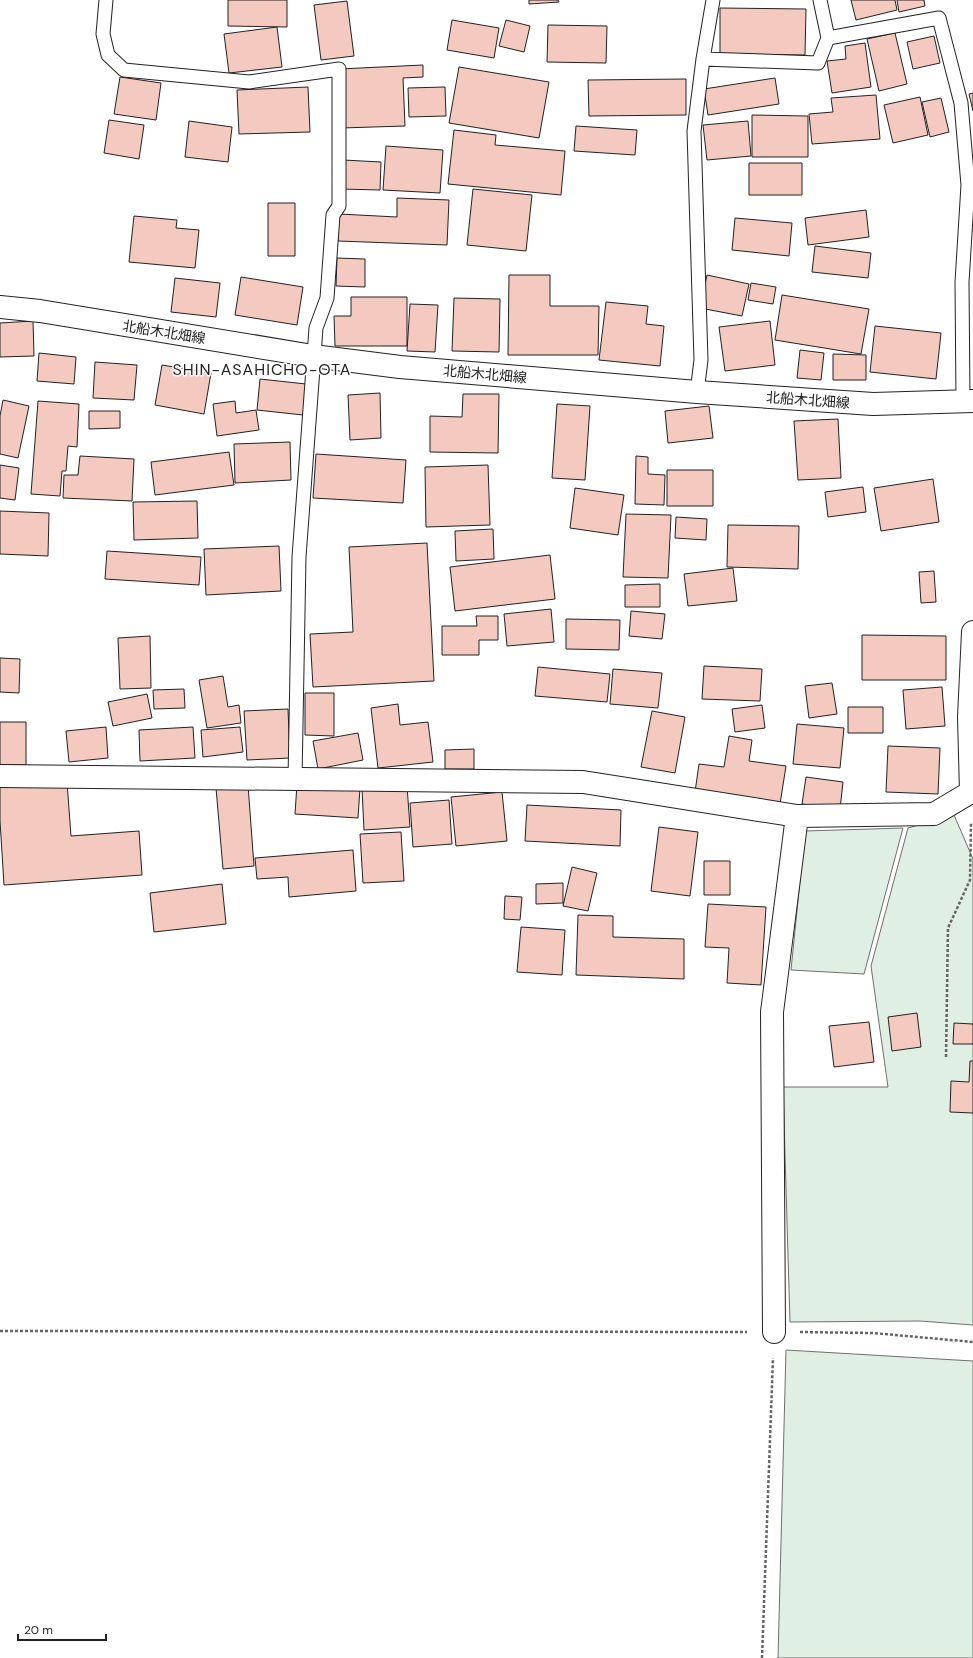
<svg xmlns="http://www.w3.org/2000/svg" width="973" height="1658" font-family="'DM Sans','Noto Sans JP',sans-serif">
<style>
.green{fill:#e0efe3;stroke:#6f6f6f}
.building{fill:#f3c9c0;stroke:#222}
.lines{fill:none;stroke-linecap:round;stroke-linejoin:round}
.lane-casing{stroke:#222;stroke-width:15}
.street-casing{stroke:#222;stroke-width:24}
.secondary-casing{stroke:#222;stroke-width:24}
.path{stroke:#646464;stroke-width:2.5;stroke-dasharray:3 2;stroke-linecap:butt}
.lane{stroke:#fff;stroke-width:13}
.street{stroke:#fff;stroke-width:22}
.secondary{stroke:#fff;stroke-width:22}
.labels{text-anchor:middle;stroke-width:3;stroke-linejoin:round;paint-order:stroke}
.street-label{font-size:14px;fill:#222;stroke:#fff}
.quarter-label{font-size:16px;letter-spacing:1px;fill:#222;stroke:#fff}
</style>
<rect width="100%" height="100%" fill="#fff"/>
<path class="green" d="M954,815L973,859V1325L920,1321L790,1322L783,1087H888L871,966L908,828Z
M903,828L864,974L791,970L805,831Z
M786,1350L973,1361V1658H778Z"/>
<path class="building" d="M228,0H287V27L228,26Z
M529,0H558L559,2L529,4Z
M851,0H895L897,10L856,20Z
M897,0H924L925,6L899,12Z
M347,1L354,56L321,60L314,5Z
M720,8L806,9L805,55L720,54Z
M452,20L499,28L494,58L447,50Z
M506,20L530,26L524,52L499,46Z
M548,25L607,26L606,63L547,62Z
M277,27L282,67L229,73L224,34Z
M895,33L907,84L879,91L867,39Z
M934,36L940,63L913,69L907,42Z
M865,43L871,87L832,93L827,61L846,59L845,46Z
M423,65V77L403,78L405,126L341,128L339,69Z
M459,67L549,82L539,138L449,123Z
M120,77L161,83L156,120L114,114Z
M775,78L779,104L708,115L704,89Z
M686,79V115L589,116L588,80Z
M308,87L310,132L239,134L237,90Z
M445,87L446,116L409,117L408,88Z
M973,93V111L969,94Z
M876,95L880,139L812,144L809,114L833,112L831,98Z
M920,97L928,135L893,143L884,105Z
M941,98L949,132L930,137L922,102Z
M752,115L808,116V157H752Z
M109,120L144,125L139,159L104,153Z
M189,121L232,127L228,162L185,157Z
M748,121L751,156L707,160L703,125Z
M576,126L637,130L635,155L574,151Z
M454,130L496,135L495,145L565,151L561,195L448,184Z
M386,146L443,150L440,193L383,190Z
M343,160L381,162L380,190L341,189Z
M749,163H802V195H749Z
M473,189L532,195L526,251L467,245Z
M397,198L449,200L447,245L338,241L339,214L397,217Z
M268,203H295V256H268Z
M866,210L869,237L808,245L805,218Z
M134,216L177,220L176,228L199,230L195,268L129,262Z
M735,218L792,223L789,256L732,250Z
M815,246L871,253L868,278L812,272Z
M337,258L365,259V287L336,286Z
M509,275H550V306H599L598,355H508Z
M707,275L749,284L742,316L700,308Z
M241,277L303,287L297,325L235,315Z
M175,278L220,283L216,317L171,312Z
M751,283L776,287L773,304L748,300Z
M782,295L869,309L861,354L775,340Z
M351,297H407V346H335L334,316H351Z
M454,298L500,299L499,352L452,351Z
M606,302L648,306L646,324L664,326L660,366L599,360Z
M410,304L438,305L435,352L407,351Z
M33,321L34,356L0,357V323Z
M770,321L775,365L725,371L719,327Z
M875,326L941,333L936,379L870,372Z
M800,350L824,353L821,380L797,378Z
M39,353L76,357L74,384L37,381Z
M833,354L866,355V380H833Z
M95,362L137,365L134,400L93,398Z
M162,365L211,373L204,414L155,405Z
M260,379L306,384L303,415L257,410Z
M380,393L381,438L350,440L348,395Z
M463,394H499L498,453L430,452V416L462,417Z
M3,400L29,406L18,458L0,454V416Z
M38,401L79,404L77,447L68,446L66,471H62L60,496L31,494Z
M235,401L236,413L256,410L259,430L217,436L213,404Z
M557,404L590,406L585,480L552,478Z
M709,406L713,438L668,443L665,411Z
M89,411H120V428L89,429Z
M838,419L841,478L798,480L794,421Z
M290,442L291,480L235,483L234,444Z
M229,452L234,485L155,495L151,462Z
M316,454L406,460L403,503L313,498Z
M80,456L134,459L132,501L63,498L64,475H78Z
M636,456L648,457V474L665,475L664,505L635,504Z
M0,465L19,468L15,500L0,498Z
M488,465L490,525L426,527L425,467Z
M667,470H713V506H667Z
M933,479L939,522L881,531L874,488Z
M863,487L866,512L828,517L825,492Z
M575,488L624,495L618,535L570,528Z
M197,501L198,538L134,540L133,502Z
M0,511L49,513L48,556L0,554Z
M626,514L671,515L668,578L623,577Z
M676,517L707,519L706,540L675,538Z
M728,525L799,526L798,569L727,567Z
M493,529L494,559L456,561L455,531Z
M427,543L434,681L313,687L310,634L353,632L349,547Z
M279,546L281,591L206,595L204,549Z
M107,551L201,557L199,585L105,579Z
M550,555L555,599L455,611L450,567Z
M733,568L737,601L688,606L684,574Z
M934,571L936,602L921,603L919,572Z
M660,584V607H625V585Z
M551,609L554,642L507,646L504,614Z
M631,611L665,614L662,639L629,636Z
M476,616H498V640H479V655H442V626H477Z
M566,619L620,620L619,650L566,649Z
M862,635L946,636V680H862Z
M150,636L151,688L120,689L118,638Z
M0,658L20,659L19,693L0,692Z
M704,666L762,669L760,701L702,699Z
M538,667L610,674L607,702L535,696Z
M613,669L662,673L658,708L610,704Z
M223,676L228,707L239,705L241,723L207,728L199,680Z
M832,683L837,714L809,718L805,686Z
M942,687L945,726L906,729L903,690Z
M184,689L185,708L154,709L153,690Z
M305,693H334V736L305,735Z
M147,694L152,718L113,726L108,702Z
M398,704L400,725L428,722L433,762L378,768L371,708Z
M762,705L765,728L735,732L732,709Z
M848,707H883V733H848Z
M288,709L290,758L247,760L244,711Z
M652,711L685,717L675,773L641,767Z
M0,722H26V765H0Z
M797,724L844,728L840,768L793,764Z
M106,727L108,758L69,762L66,731Z
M193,727L195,758L140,761L139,730Z
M240,727L243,752L203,757L201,730Z
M358,733L363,760L318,769L313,741Z
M729,736L752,740L749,761L786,766L780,804L695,792L699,764L724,767Z
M888,746L940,748L938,794L886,792Z
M474,749V769H445V750Z
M806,777L843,782L840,809L802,804Z
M67,782L71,836L139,831L142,875L4,885L0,821V787Z
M297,784L360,788L358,818L295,814Z
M248,785L254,866L223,869L216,788Z
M407,786L410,827L364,830L362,789Z
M502,792L507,841L456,846L451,797Z
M449,800L452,844L413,847L410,803Z
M527,805L621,810L620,846L525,841Z
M659,827L698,832L690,896L651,891Z
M401,832L404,881L363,883L360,834Z
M353,850L356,891L289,897L288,877L257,879L255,858Z
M704,861H730V895H704Z
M572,867L597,873L588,911L563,906Z
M563,883V903L536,904V884Z
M222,884L226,924L154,932L150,893Z
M505,896L522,897L520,920L504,919Z
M708,904L766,907L761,985L727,983L729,948L705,947Z
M578,915L613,916V937L684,939V979L576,975Z
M521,927L565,930L562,975L517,972Z
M917,1013L921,1047L892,1051L888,1017Z
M869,1022L874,1062L834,1067L829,1026Z
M954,1023L973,1024V1044H953Z
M970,1061H973V1113L950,1112L951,1081L969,1082Z"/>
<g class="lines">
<defs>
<path id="lane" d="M106,0L103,34L108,55L124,70L249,82L339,69V206L333,215L327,298L316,328L299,557L295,780
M828,38L939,18L961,103L968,185L962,282L963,402
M703,59L713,0
M697,392L701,360L694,131L703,59L818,63L828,38L820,0"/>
<path id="street" d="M0,776L583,782L797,816L934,814L971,792H973
M971,792L969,717L973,632
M774,1332L772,1012L797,816"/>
<path id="secondary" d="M0,307L40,311L313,356L400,367L697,392L873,404L973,401"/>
</defs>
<use href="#lane" class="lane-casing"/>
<use href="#street" class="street-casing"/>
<use href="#secondary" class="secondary-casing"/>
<path class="path" d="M946,1057L948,928L970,880L971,823
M0,1331L747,1332
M800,1332L873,1333L973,1342
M762,1658L773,1358"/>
<use href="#lane" class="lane"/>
<use href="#street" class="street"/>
<use href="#secondary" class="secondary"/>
</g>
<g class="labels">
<g class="street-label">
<text transform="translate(164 332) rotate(9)" y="5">北船木北畑線</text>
<text transform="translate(485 374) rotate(5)" y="5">北船木北畑線</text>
<text transform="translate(808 400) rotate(4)" y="5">北船木北畑線</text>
</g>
<g class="quarter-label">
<text x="262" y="375">SHIN-ASAHICHO-OTA</text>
</g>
</g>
<path d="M18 1634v6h88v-6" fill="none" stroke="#222222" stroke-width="2"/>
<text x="24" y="1634" font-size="12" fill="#222222" stroke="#ffffff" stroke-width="3" paint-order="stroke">20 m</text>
</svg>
